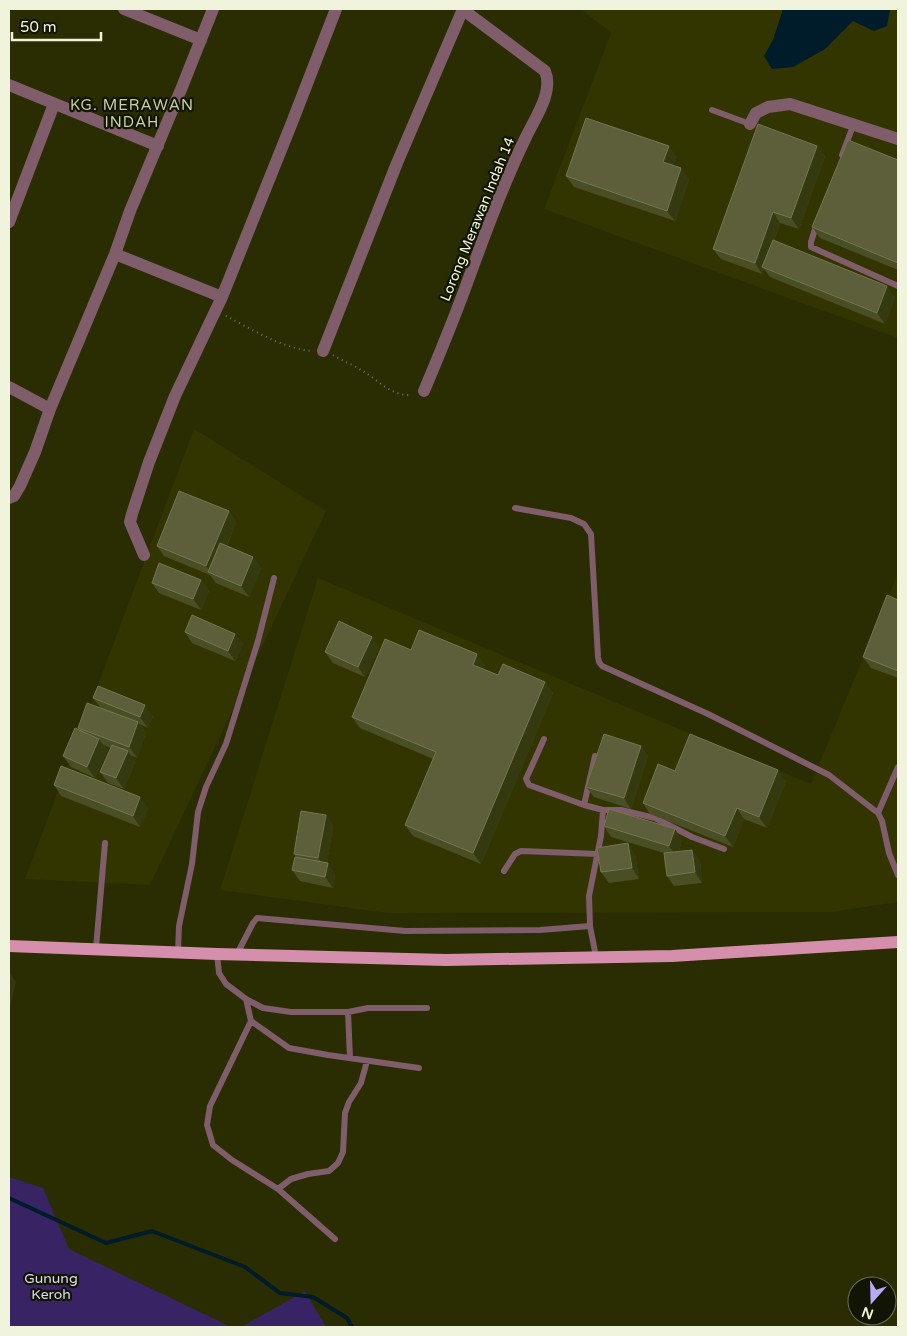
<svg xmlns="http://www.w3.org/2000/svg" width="907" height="1336" font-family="'Varela Round',sans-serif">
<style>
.built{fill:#323500}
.green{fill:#382465}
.water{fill:#001b29}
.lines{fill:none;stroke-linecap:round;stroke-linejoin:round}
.stream{stroke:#001b29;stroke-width:4}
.path{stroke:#717350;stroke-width:2;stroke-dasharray:1 4;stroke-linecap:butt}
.service{stroke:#7f5d6a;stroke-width:6}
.minor{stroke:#7f5d6a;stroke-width:12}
.primary{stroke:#d58eab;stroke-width:12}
.wall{fill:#4a4e25}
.shaded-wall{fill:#35390f}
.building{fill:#5c5f39;stroke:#737752}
.labels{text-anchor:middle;stroke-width:4.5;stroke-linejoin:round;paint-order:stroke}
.street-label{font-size:14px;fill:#f1f4dd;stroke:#121404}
.park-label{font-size:14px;fill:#dedbef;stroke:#121404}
.neighbourhood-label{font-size:15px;letter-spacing:1px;fill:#cad0a2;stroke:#121404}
</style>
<rect width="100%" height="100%" fill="#2a2c02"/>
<path class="built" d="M581,9H898V338L544,209L611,33Z
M194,429L326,511L150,885L25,879Z
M898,573V902L832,912L387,913L220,890L318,578L811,784Z"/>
<path class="green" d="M9,1177L43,1188L69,1249L231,1327H9Z
M305,1291L326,1327H241Z"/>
<path class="water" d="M783,9H889L890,10L887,26L874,31L853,21L825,49L793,67L772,69L764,56L773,40Z"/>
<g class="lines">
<path class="stream" d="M9,1198L106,1243L152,1231L245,1267L280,1293L313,1297L347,1318L352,1327"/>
<path class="path" d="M226,316C251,329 284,349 312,351
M333,355C342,361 352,364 361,370C377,379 392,397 412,395"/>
<path class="service" d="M712,110L750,124
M842,155L853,126
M817,223L811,242V247L898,286
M515,508L571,518L584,524L591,534L598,657L599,662L602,666L708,714L829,775L878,813
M544,739L526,779L529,785L584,805
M595,756L584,805L603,810L601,836L589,896L590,926L596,957
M898,767L878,813L882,821L889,853L898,875
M606,810H621L655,818L692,837L724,849
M504,871L515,854L521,851L598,854
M96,948L105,843
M178,952L179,926L192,864L198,812L206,787L226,744L258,641L274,578
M217,954L219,973L226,984L246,999L263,1008L291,1012H348L368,1008H427
M237,954L253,923L257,918L405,931L540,930L590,926
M246,999L251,1021L289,1048L328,1055L419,1068
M348,1012L350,1058
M251,1021L210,1106L207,1125L213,1145L232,1160L278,1189L335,1239
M278,1189L291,1179L308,1174L329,1171L338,1163L343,1152L345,1113L349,1102L361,1083L367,1061"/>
<path class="minor" d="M124,9L201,40
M9,85L158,146
M750,124L756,113L768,107L790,104L898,139
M9,222L54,104
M115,254L222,297L291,125L336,9
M323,351L397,163L463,9
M9,387L50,409
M424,391C440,353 456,314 470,275C487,228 504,182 526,137C535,118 554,92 545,71L462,9
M9,498L14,496L20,486L35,452L50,409L115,254L130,211L182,87L213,9
M144,555L130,522L132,514L149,462L175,396L222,297"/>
<path class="primary" d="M9,946L217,954L446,960L672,956L898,942"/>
</g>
<path class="wall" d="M817,146L825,156L799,229L780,223L774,241L895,297L885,324L770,277L764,269L762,274L721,259L713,249Z
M677,157L673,166L689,179L675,221L574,187L566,176Z
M898,160V270L820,238L812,227Z
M229,511L236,522L227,546L253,557L261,568L249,597L216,583L210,575L164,556L157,546Z
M201,580L209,591L201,610L159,593L152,583Z
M898,600V678L871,668L863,657Z
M185,632L235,634L243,644L235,661L192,643Z
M379,647L365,677L333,663L325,652Z
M485,665L483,669L498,675L545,682L553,693L481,864L413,836L405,825L433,759L360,728L352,717Z
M93,698L153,716L148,728L140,724L146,733L137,758L130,755L135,762L124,789L108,783L100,772L111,748L104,745L107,750L95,778L71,767L63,756L80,730L78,728L101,708Z
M641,746L648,756L631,809L594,797L586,787Z
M675,771L786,781L767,828L744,819L733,847L650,814L643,803Z
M54,785L148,808L140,827L61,796Z
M326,815L333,826L327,863L335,874L333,888L300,881L292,870L296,857L294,854Z
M604,826L682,840L679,851L700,860L702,883L674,886L667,876L664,853L611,837Z
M635,854L639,879L609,883L601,872Z"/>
<path class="shaded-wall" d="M669,146L677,157L671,173L663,162Z
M817,146L825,156L799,229L791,218Z
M681,168L689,179L675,221L667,211Z
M773,212L780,223L765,267H762L764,269L762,274L755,263Z
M887,286L895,297L885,324L877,313Z
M229,511L236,522L215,575L212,574L206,566Z
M253,557L261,568L249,597L241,586Z
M201,580L209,591L201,610L193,599Z
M235,634L243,644L235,661L228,651Z
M372,637L379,647L365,677L358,667Z
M477,654L485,665L480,676L473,665Z
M545,682L553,693L481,864L473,853Z
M145,705L153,716L148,728L140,717Z
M138,722L146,733L137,758L129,747Z
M99,739L107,750L95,778L87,767Z
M641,746L648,756L631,809L624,798Z
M128,751L135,762L124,789L116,778Z
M778,770L786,781L767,828L759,817Z
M140,797L148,808L140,827L133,816Z
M737,808L744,819L733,847L725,836Z
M326,815L333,826L326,869L318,858Z
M675,829L682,840L677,857L669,846Z
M628,843L635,854L639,879L632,868Z
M692,850L700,860L702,883L695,872Z
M328,863L335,874L333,888L325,877Z
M9,971L16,982L9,1011Z"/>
<path class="building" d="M586,118L669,146L663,162L681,168L667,211L566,176Z
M758,124L817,146L791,218L773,212L755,263L713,249Z
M848,140L898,160V263L812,227Z
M773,240L887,286L877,313L762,267Z
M179,491L229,511L206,566L157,546Z
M220,543L253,557L241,586L208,572Z
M159,563L201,580L193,599L152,583Z
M887,595L898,600V671L863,657Z
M192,615L235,634L228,651L185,632Z
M339,621L372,637L358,667L325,652Z
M419,630L477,654L473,665L498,675L503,664L545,682L473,853L405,825L436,752L352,717L385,639L411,650Z
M98,686L145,705L140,717L93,698Z
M87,703L138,722L129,747L78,728Z
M75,728L99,739L87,767L63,756Z
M604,734L641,746L624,798L586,787Z
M690,734L778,770L759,817L737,808L725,836L643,803L658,764L675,771Z
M112,745L128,751L116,778L100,772Z
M61,766L140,797L133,816L54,785Z
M609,809L675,829L669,846L604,826Z
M301,811L326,815L318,858L294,854Z
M628,843L632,868L601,872L597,848Z
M692,850L695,872L667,876L664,853Z
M295,857L328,863L325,877L292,870Z"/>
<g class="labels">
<g class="street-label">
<text transform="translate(477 219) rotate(-68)" y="5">Lorong Merawan Indah 14</text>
</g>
<g class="park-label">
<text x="51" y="1283">Gunung<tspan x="51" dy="16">Keroh</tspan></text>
</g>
<g class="neighbourhood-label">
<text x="132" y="110">KG. MERAWAN<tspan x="132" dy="17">INDAH</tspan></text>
</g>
</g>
<rect width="907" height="1336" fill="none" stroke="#f1f4dd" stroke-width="20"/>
<g transform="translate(872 1301) rotate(200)"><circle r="24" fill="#121404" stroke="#6b6e5b"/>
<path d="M0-4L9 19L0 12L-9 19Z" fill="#baaaf6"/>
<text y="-8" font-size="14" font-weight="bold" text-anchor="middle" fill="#f1f4dd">N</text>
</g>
<path d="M12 32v8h89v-8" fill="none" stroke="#f1f4dd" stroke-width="2.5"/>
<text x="20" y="32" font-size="15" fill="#f1f4dd" stroke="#121404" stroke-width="4" paint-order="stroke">50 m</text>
</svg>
